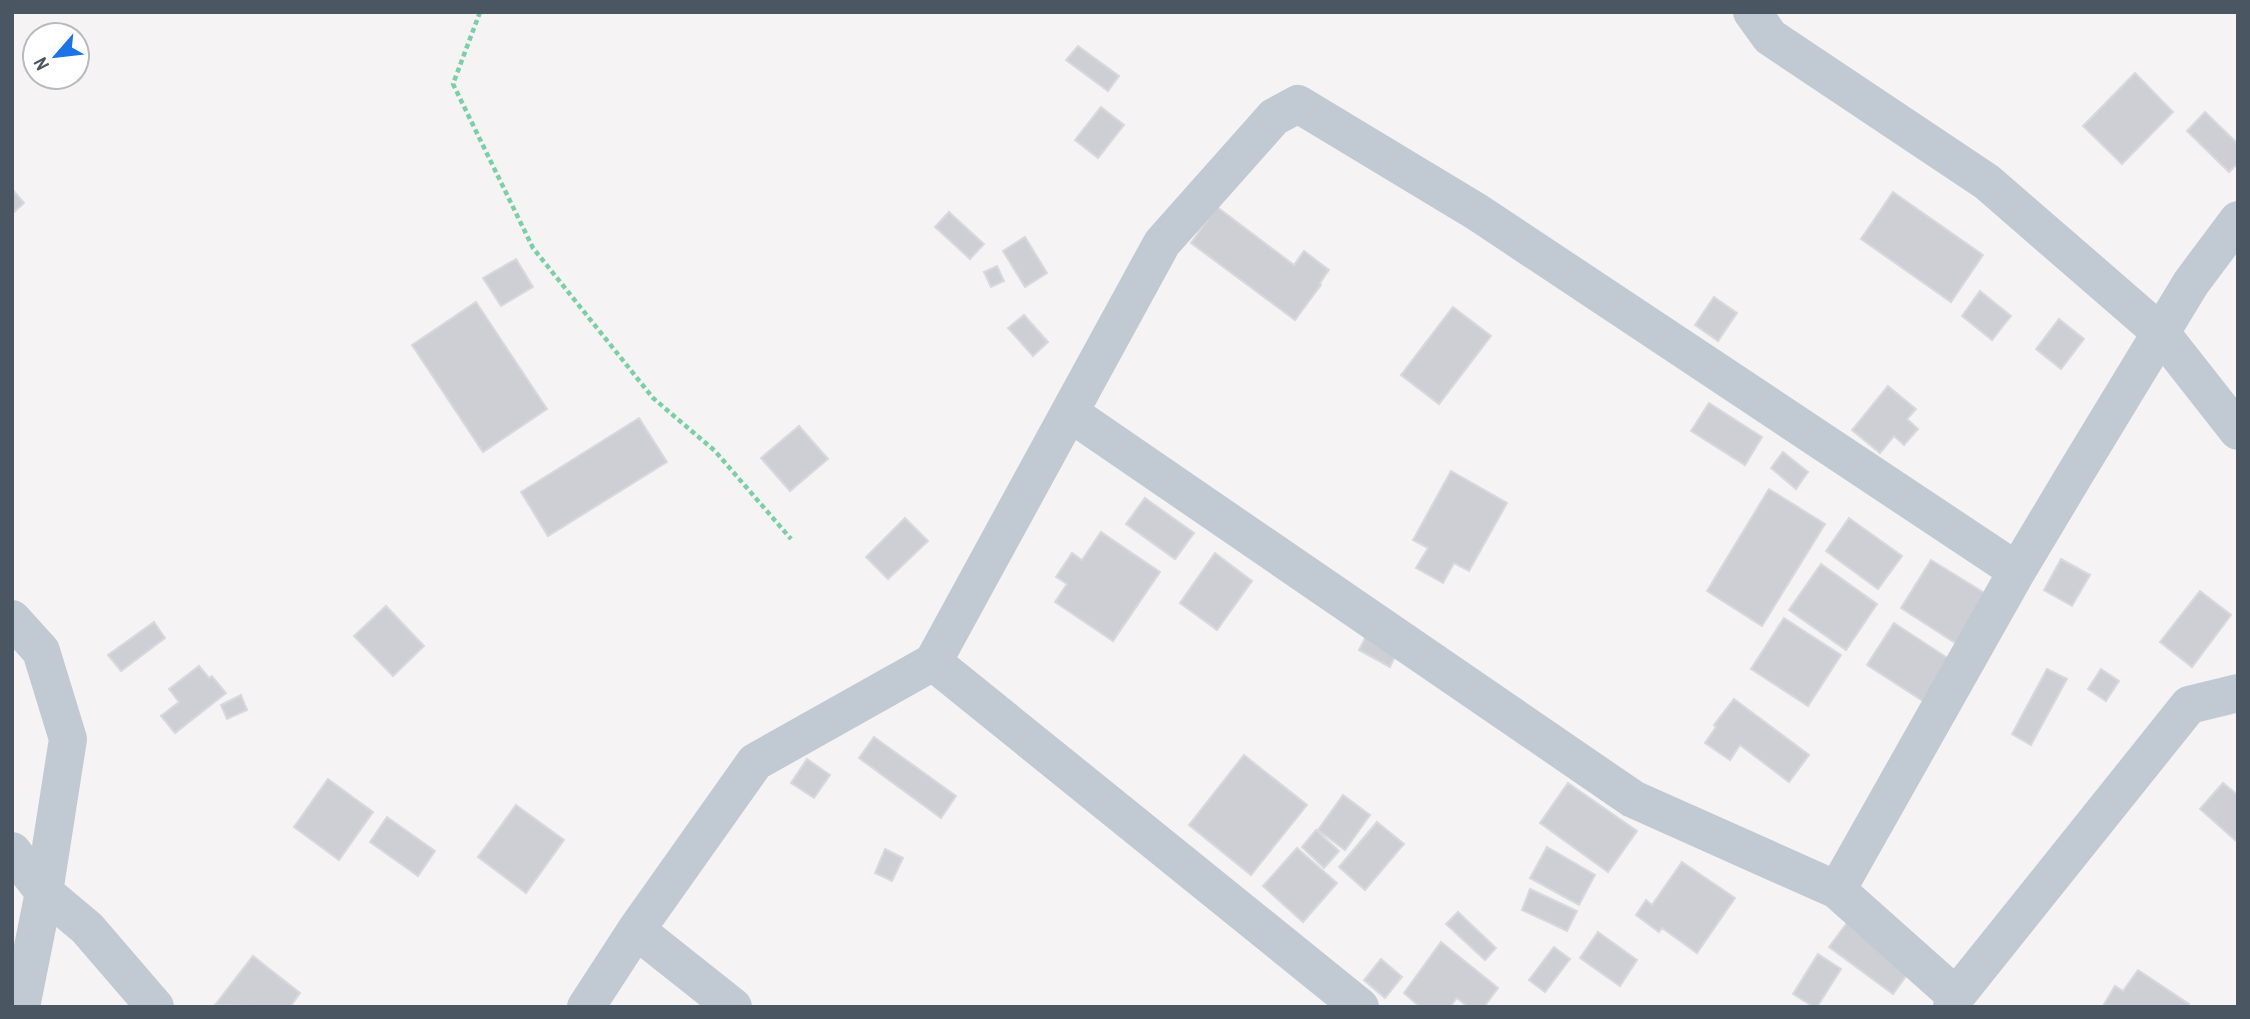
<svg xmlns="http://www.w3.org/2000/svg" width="2250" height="1019" font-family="'Archivo Narrow',sans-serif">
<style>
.building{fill:#cdcfd5;stroke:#d7d9de;stroke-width:2}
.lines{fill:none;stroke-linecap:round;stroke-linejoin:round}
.path{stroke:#7ad0a6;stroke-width:4.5;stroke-dasharray:5 3.5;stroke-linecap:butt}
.minor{stroke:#c1cad2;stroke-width:38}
</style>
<rect width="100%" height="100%" fill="#f5f3f3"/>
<path class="building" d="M1078,46L1119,76L1108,91L1066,60Z
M2135,73L2173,112L2122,164L2083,126Z
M1101,107L1124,125L1098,158L1075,140Z
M2205,112L2238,144V163L2229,172L2187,131Z
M12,189L24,203L12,214Z
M1893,192L1983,255L1951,302L1861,239Z
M1217,207L1294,265L1304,251L1329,270L1320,283L1321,285L1295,320L1191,243Z
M949,212L984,244L970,259L935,227Z
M1025,237L1047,273L1025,287L1003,251Z
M516,259L533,287L501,306L483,278Z
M997,266L1004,281L991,287L984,272Z
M1980,291L2011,316L1992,340L1962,316Z
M1714,297L1737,313L1718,341L1695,325Z
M476,302L547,409L483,452L412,345Z
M1453,307L1491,336L1439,404L1401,375Z
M1024,315L1048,342L1033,356L1008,328Z
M2059,319L2084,339L2061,369L2036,349Z
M1888,386L1916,409L1907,419L1918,429L1904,445L1894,436L1880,453L1852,430Z
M1709,403L1762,437L1745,465L1691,431Z
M639,418L667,462L548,536L521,492Z
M799,426L828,459L790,491L761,458Z
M1783,452L1808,472L1796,489L1771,468Z
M1451,471L1507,503L1469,571L1454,563L1443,583L1416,568L1428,548L1413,540Z
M1769,489L1825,524L1762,626L1707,591Z
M1145,498L1194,533L1175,559L1126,524Z
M905,518L928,541L888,579L866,557Z
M1849,518L1902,556L1878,589L1826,551Z
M1101,532L1160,572L1113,641L1055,602L1067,584L1056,577L1072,553L1082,560Z
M1215,553L1252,581L1217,630L1180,603Z
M2061,559L2090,575L2072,606L2044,590Z
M1931,560L1991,597L1960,646L1901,608Z
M1821,564L1877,604L1846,650L1789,610Z
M2200,591L2231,615L2192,667L2160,642Z
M386,606L424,646L393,676L354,636Z
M1784,618L1841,655L1808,706L1751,669Z
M154,622L165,638L121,671L108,655Z
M1894,623L1949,659L1923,701L1867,665Z
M1369,631L1399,648L1390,667L1359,650Z
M199,666L209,678L212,676L226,693L175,733L161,716L179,702L169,689Z
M2047,669L2067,679L2031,745L2012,734Z
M2101,669L2119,681L2106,701L2088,689Z
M241,695L247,710L227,719L221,705Z
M1734,699L1809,755L1789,782L1740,745L1730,760L1705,743L1716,727L1714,725Z
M874,737L956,796L941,818L859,758Z
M1244,755L1307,805L1251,875L1189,825Z
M807,759L830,775L814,798L791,783Z
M328,779L373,812L339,860L294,827Z
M1568,783L1637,831L1608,872L1540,823Z
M2223,783L2238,795V839L2236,841L2200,809Z
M1343,795L1370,815L1345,850L1318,830Z
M516,805L564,840L526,893L478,857Z
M387,817L435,851L418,876L370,842Z
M1377,822L1404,844L1365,890L1339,867Z
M1316,830L1339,851L1324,868L1302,847Z
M1547,847L1595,875L1579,905L1530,878Z
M1297,848L1337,883L1303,922L1263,886Z
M885,849L903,858L892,881L875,873Z
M1682,862L1735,898L1697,953L1662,928L1659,932L1636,915L1646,900L1652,905Z
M1530,889L1577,911L1567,931L1522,910Z
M1458,912L1496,948L1485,960L1446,924Z
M1850,919L1914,965L1893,994L1829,947Z
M1598,932L1637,960L1620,986L1580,958Z
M1441,942L1498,988L1484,1007H1468L1457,998L1450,1007H1420L1404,993Z
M1554,947L1570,959L1545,992L1529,980Z
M1818,954L1841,969L1817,1007H1814L1793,994Z
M253,956L300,993L290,1007L215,1005Z
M1381,959L1402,977L1385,998L1364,980Z
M2138,970L2189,1004L2188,1007L2103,1006L2115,986L2123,991Z"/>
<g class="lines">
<path class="path" d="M480,12L453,84L533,248L653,398L715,451L791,539"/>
<path class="minor" d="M1752,12L1770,37L1987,182L2161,333L2238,431
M1070,413L1633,799L1837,890L1956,996L1952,1007
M12,619L41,651L68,739L44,892L21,1007
M933,662L1162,243L1274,117L1298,104L1477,212L2017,571
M12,851L44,892L87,928L155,1007
M1837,890L2017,571L2075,474L2191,283L2238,220
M636,930L733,1007
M1956,996L2189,705L2238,693
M586,1007L636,930L755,762L933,662L1360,1007"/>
</g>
<rect width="2250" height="1019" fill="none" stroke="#4a5661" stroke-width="28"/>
<g transform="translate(56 56) rotate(242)"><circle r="33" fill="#ffffff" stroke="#b7bbc0" stroke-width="2"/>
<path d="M0-5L12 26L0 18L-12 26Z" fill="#1a73e8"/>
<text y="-10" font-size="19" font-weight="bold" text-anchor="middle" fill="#4a5661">N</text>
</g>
</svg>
